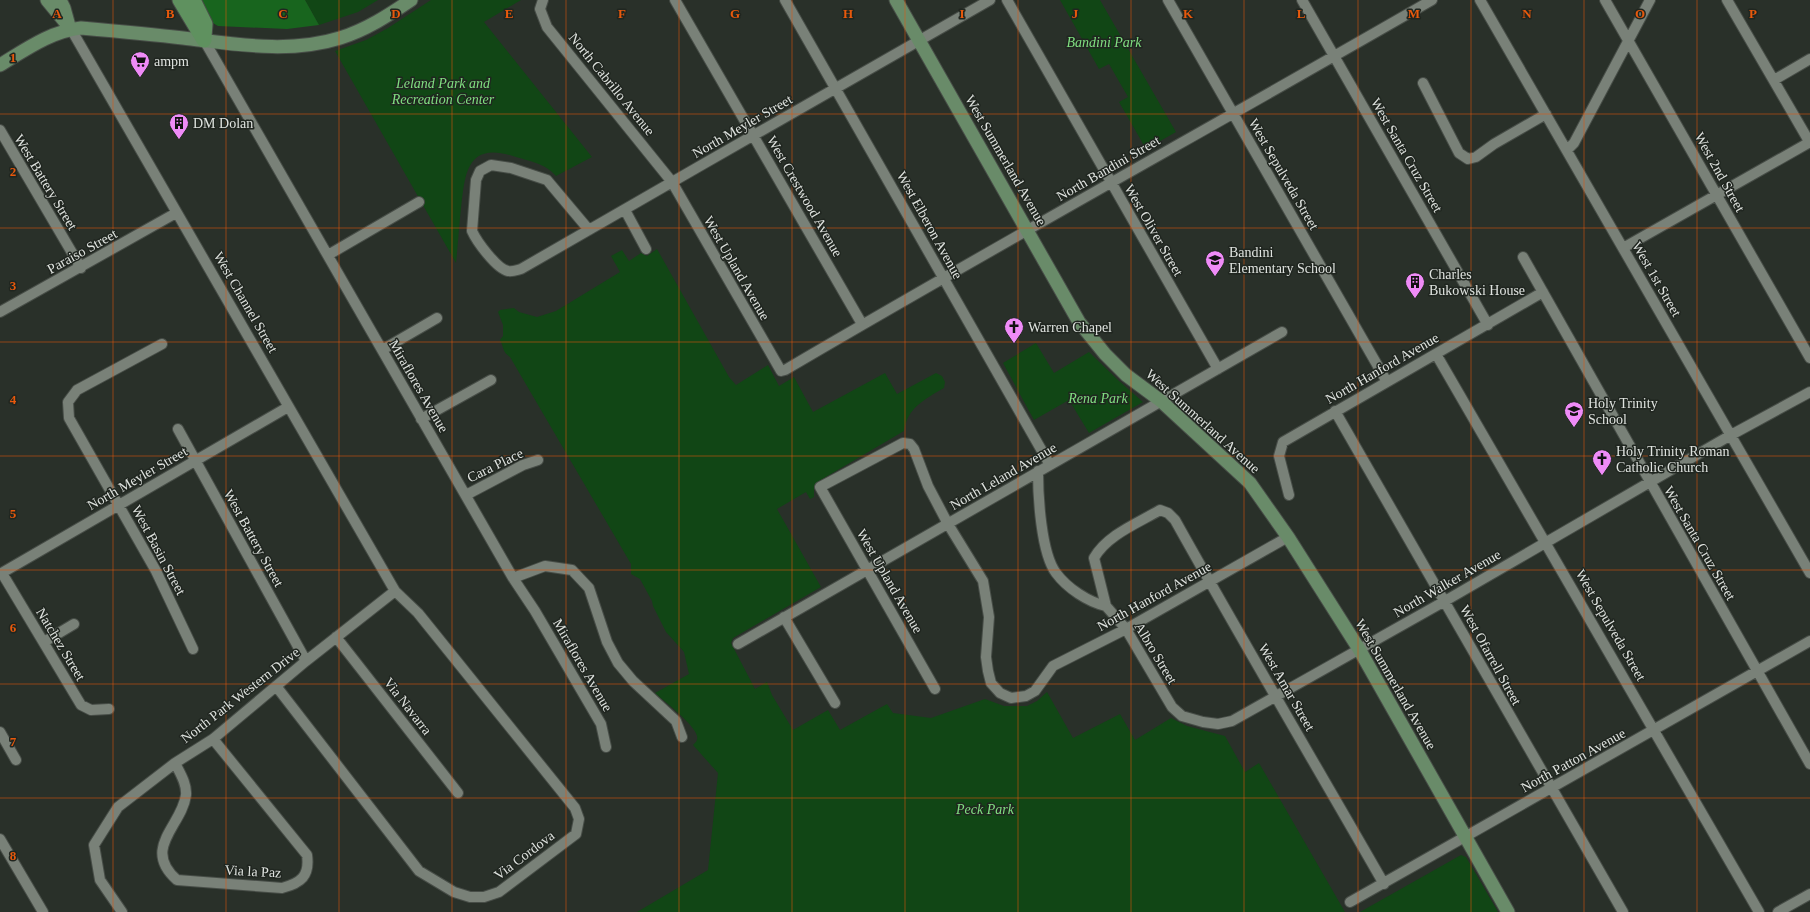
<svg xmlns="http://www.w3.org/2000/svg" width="1810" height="912" font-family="'Times New Roman',serif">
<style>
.green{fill:#114615}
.forest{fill:#18651e}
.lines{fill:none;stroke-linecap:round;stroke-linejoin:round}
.minor-casing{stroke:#474d47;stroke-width:12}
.major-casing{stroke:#474d47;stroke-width:15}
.highway-casing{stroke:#474d47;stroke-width:17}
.minor{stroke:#798178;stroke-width:10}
.major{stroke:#698b69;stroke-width:13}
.highway{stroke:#5f915f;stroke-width:15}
.grid{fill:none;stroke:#e8590c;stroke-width:1;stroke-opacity:0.55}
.labels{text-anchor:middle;stroke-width:3;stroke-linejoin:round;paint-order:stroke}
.park-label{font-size:14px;font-style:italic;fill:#80df81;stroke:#202620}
.poi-label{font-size:14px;fill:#dfe3df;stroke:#202620;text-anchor:start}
.street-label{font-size:14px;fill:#dfe3df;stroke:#202620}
.grid-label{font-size:13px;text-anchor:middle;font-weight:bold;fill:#e8590c;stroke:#202620;stroke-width:3;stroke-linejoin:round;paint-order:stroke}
</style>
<rect width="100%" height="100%" fill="#293029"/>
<path class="green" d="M305,0H378L358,12L319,25Z
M431,0H521L484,22L592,157L556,176C545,163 528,161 513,156C467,142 465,173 461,208C459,226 458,244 456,263L335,51L366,40L388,28Z
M1060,0H1100L1176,132L1146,149L1119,102L1128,97L1109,64L1099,69Z
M657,249L729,377L736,385L768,365L779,386L794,377L813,412L885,373L897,394L936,373L942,376L945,382L944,388C925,399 907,408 904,431L819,481L814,486V497L810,499L806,492L777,509L821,587L733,638L731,643L755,689L767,682L772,695L793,730L828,710L840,730L887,704L893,713L931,718L985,699L1004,706H1027L1037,701L1047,692L1073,738L1120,714L1135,740L1171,718L1187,726L1225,736L1245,772L1259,763L1345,912H637L708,870L718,773L693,745C696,742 698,740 697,736C695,725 664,701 655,693L689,674L684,652L666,632L653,606L652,601L640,579L631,574V564L510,357C502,352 504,347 500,340L503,336V325L498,312L500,310L514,308L519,312L537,317L556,311L620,272L611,256L622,250L629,261L641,253L647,256Z
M1036,343L1054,373L1089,352L1119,381L1143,402L1089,433L1069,400L1034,420L1003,363Z
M1461,855L1466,857L1498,912H1360Z"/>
<path class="forest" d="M201,0H305L319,25L287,29L218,26L213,23Z"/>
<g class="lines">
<defs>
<path id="minor" d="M543,0L540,9L547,27L672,182L781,371L785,370C999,244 1217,124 1432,0
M675,0L862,324
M785,0L1050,465
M1007,0L1218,369
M1168,0L1387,382
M1302,0L1488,325
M1480,0L1810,573
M1605,0L1810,358
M1727,0L1810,143
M71,29L395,591L418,613L575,808L579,819L576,834L499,892L484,897H470L454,892L419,871L276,686
M204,40L513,578L535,611L601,724L606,747
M1774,80L1810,59
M1423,83L1459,153L1468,159L1476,157L1494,144L1546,114
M0,130L81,268
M1567,150L1574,143L1650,0
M625,210L646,249
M589,230L547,180L511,168L491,165L480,171L476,180L472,231C477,242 497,269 508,271C512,272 517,270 521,269C677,179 834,89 990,0
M1623,248L1810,142
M328,255L419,202
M1523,257L1810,764
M0,312L176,213
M162,344L77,390L68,402L69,418L156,571L193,649
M382,350L437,318
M1436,354L1759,912
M1335,411L1623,912
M421,419L491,380
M178,429L306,661
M1038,471C1038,496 1041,553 1056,573C1067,588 1088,602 1106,606
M466,495L523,465L538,460
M1289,495L1279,456L1283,442L1543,292
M2,573L81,705L91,710L109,709
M0,574L288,407
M513,578L545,566L572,570L589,588L607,642L618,663L633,681L676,721L682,737
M784,617L835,703
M336,637L458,793
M44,642L74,624
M738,644L1282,332
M935,689L820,487L903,443L910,444L914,449L928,486L948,524L983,581L989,617L986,657L988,671L991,683L1000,693L1011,698L1026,696L1035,691L1053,666L1126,629L1288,537
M0,732L16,760
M175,763C180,773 187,784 186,795C182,826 141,848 177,880L282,888C301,883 310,876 307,855L213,739
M0,839L43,912
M1384,884C1314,762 1243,642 1175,520L1168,513L1160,510C1138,523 1107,535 1094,558L1106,606L1126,629L1172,707L1182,716L1203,722L1218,724L1232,721L1445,601L1731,435L1810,392
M1350,902L1810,641
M122,912L100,880L94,845L118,807L175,763L213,739L306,661L395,591
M1778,912L1810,894"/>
<path id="major" d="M47,0L71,29
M60,0L64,8L69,26
M896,0L1079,322L1105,354L1126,375L1161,401L1250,483L1288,537L1359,649L1508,912
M0,65C25,50 51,31 81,28C115,31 149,34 183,38C235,44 289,54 340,38C366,30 389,15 411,0"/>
<path id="highway" d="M180,0L204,40
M193,0L205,24L204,37"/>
</defs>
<use href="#minor" class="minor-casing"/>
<use href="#major" class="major-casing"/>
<use href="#highway" class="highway-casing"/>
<use href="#minor" class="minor"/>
<use href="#major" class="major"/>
<use href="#highway" class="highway"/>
</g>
<path class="grid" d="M113,0V912M226,0V912M339,0V912M452,0V912M566,0V912M679,0V912M792,0V912M905,0V912M1018,0V912M1131,0V912M1244,0V912M1358,0V912M1471,0V912M1584,0V912M1697,0V912M0,114H1810M0,228H1810M0,342H1810M0,456H1810M0,570H1810M0,684H1810M0,798H1810"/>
<defs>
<symbol id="supermarket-pin" viewBox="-11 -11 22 30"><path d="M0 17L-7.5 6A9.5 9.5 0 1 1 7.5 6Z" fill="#ef8bf7" stroke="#202620"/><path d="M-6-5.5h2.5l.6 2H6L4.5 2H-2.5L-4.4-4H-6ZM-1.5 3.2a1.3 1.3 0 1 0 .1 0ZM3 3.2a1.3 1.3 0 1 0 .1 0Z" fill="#111"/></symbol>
<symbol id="building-pin" viewBox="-11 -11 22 30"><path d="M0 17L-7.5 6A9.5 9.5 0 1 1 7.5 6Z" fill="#ef8bf7" stroke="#202620"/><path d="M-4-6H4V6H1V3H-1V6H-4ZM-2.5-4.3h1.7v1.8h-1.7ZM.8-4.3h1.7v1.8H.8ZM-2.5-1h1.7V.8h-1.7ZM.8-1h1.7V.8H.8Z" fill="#111"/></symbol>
<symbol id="school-pin" viewBox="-11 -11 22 30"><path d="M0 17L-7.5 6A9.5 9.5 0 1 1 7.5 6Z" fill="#ef8bf7" stroke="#202620"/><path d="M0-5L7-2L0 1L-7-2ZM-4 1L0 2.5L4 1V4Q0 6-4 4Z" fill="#111"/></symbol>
<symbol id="church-pin" viewBox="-11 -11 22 30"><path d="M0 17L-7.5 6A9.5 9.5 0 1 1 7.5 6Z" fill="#ef8bf7" stroke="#202620"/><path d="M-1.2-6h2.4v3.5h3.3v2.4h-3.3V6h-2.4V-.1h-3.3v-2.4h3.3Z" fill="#111"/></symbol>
</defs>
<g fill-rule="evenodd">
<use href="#supermarket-pin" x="129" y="50" width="22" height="30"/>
<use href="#building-pin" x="168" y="112" width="22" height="30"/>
<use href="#school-pin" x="1204" y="249" width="22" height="30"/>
<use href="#building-pin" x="1404" y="271" width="22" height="30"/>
<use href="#church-pin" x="1003" y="316" width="22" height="30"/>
<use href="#school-pin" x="1563" y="400" width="22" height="30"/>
<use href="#church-pin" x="1591" y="448" width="22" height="30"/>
</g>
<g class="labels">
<g class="park-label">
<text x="1104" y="47">Bandini Park</text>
<text x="443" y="88">Leland Park and<tspan x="443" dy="16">Recreation Center</tspan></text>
<text x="1098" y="403">Rena Park</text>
<text x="985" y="814">Peck Park</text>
</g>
<g class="poi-label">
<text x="154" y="66">ampm</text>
<text x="193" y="128">DM Dolan</text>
<text x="1229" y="257">Bandini<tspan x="1229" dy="16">Elementary School</tspan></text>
<text x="1429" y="279">Charles<tspan x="1429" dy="16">Bukowski House</tspan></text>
<text x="1028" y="332">Warren Chapel</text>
<text x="1588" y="408">Holy Trinity<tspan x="1588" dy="16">School</tspan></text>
<text x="1616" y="456">Holy Trinity Roman<tspan x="1616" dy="16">Catholic Church</tspan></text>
</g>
<g class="street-label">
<text transform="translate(612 84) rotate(51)" y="5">North Cabrillo Avenue</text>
<text transform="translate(742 126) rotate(-30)" y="5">North Meyler Street</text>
<text transform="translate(1407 155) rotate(60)" y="5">West Santa Cruz Street</text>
<text transform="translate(1006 160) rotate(60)" y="5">West Summerland Avenue</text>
<text transform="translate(1108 168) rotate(-30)" y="5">North Bandini Street</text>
<text transform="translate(1720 172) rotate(61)" y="5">West 2nd Street</text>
<text transform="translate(1284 174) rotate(60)" y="5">West Sepulveda Street</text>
<text transform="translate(46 182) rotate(59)" y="5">West Battery Street</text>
<text transform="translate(805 196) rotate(60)" y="5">West Crestwood Avenue</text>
<text transform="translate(930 225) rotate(61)" y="5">West Elberon Avenue</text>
<text transform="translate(1154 230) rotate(60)" y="5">West Oliver Street</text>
<text transform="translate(82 251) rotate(-29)" y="5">Paraiso Street</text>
<text transform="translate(737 268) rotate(60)" y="5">West Upland Avenue</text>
<text transform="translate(1657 279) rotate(60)" y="5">West 1st Street</text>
<text transform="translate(246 302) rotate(60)" y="5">West Channel Street</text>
<text transform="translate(1382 368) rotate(-30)" y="5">North Hanford Avenue</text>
<text transform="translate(419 386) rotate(60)" y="5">Miraflores Avenue</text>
<text transform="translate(1203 421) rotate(42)" y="5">West Summerland Avenue</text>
<text transform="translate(495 465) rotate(-26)" y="5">Cara Place</text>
<text transform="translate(1003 476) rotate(-30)" y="5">North Leland Avenue</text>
<text transform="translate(137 478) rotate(-30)" y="5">North Meyler Street</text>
<text transform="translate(254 538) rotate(61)" y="5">West Battery Street</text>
<text transform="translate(1700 543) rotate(60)" y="5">West Santa Cruz Street</text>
<text transform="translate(159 550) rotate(62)" y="5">West Basin Street</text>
<text transform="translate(890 581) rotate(60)" y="5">West Upland Avenue</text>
<text transform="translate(1447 583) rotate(-30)" y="5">North Walker Avenue</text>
<text transform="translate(1154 596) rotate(-29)" y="5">North Hanford Avenue</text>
<text transform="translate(1611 625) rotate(60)" y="5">West Sepulveda Street</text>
<text transform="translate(61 644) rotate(59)" y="5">Natchez Street</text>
<text transform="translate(1156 653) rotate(59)" y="5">Albro Street</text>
<text transform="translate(1491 655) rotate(61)" y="5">West Ofarrell Street</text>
<text transform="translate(583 665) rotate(60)" y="5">Miraflores Avenue</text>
<text transform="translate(1396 684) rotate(60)" y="5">West Summerland Avenue</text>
<text transform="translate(1287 687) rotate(60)" y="5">West Amar Street</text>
<text transform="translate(240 695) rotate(-38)" y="5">North Park Western Drive</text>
<text transform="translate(408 706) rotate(52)" y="5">Via Navarra</text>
<text transform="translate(1573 760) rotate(-29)" y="5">North Patton Avenue</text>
<text transform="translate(524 855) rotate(-37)" y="5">Via Cordova</text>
<text transform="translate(253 871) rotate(3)" y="5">Via la Paz</text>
</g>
</g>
<g class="grid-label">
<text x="57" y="18">A</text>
<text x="170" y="18">B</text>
<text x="283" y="18">C</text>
<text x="396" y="18">D</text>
<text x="509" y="18">E</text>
<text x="622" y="18">F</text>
<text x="735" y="18">G</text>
<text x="848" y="18">H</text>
<text x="962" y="18">I</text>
<text x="1075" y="18">J</text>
<text x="1188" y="18">K</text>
<text x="1301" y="18">L</text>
<text x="1414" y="18">M</text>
<text x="1527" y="18">N</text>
<text x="1640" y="18">O</text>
<text x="1753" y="18">P</text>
<text x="13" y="62">1</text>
<text x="13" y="176">2</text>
<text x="13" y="290">3</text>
<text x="13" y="404">4</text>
<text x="13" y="518">5</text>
<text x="13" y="632">6</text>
<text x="13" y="746">7</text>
<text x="13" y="860">8</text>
</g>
</svg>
